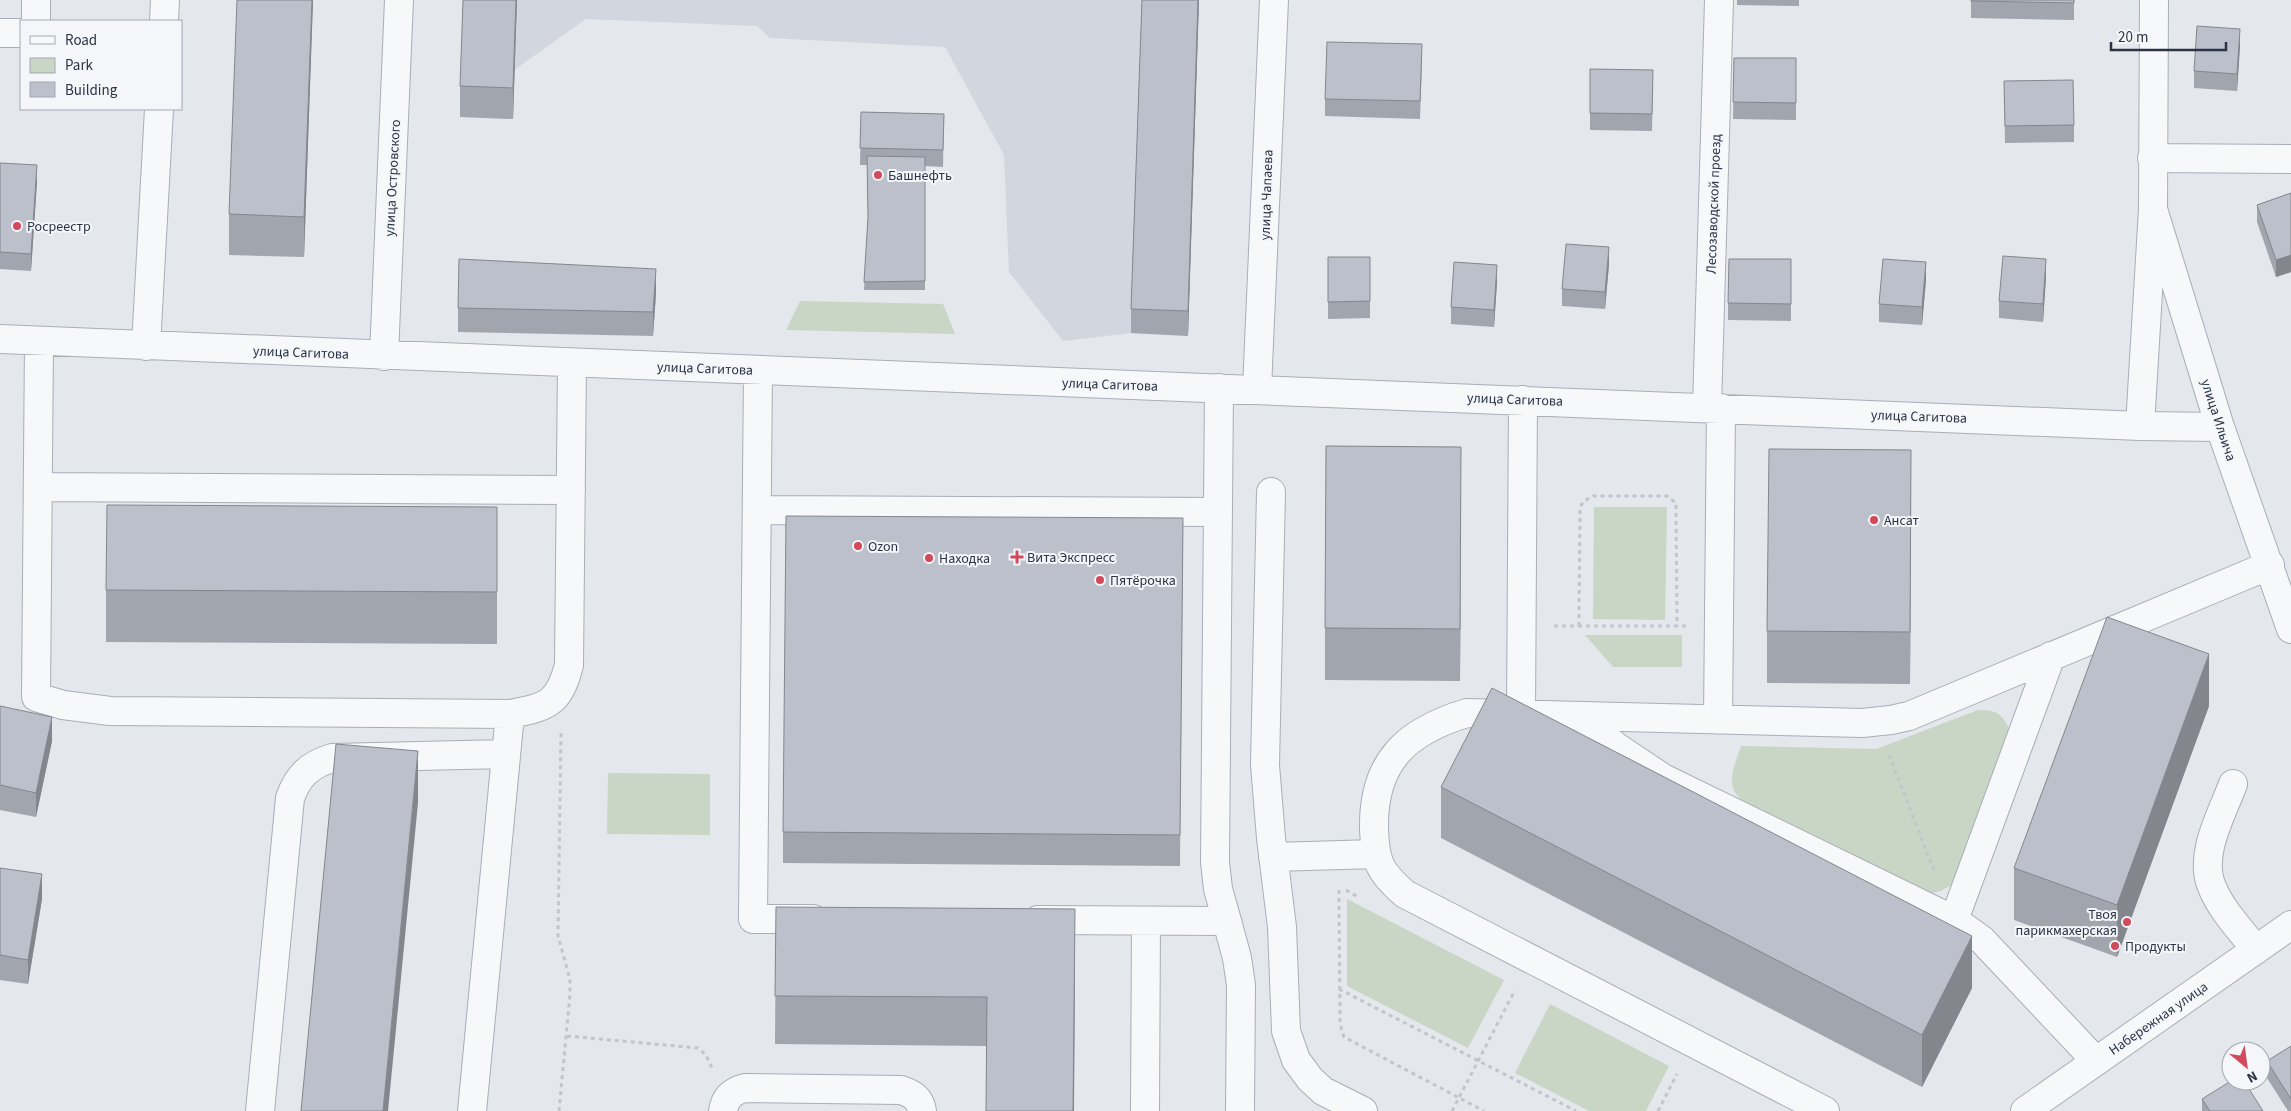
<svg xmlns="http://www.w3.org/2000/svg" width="2291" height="1111" font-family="'Source Sans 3',sans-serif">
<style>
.built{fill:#d2d6de}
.green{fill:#c9d6c5}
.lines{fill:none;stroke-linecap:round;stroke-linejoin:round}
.minor-casing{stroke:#a9aeb7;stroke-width:30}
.path{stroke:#c2c5cb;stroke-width:3;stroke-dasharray:4 4;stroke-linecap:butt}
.minor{stroke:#f7f8fa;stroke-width:28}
.wall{fill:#a1a5ae}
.shaded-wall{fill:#83868d}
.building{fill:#bbc0ca;stroke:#83868d}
.poi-dot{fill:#d1495b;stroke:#f4f6f9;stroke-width:2}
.labels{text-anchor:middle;stroke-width:4;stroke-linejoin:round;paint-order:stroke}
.poi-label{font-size:14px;fill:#2b3445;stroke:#f4f6f9;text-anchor:start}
.street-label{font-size:14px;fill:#2b3445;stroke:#f4f6f9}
</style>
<rect width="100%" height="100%" fill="#e4e7ec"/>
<path class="built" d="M464,0H1199L1188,336L1131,333L1063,341L1009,272L1004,155L945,47L770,38L757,26L586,19L514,70L513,119L460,117Z"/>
<path class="green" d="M800,301L943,304L955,334L786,330Z
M1594,507H1667L1665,620L1593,619Z
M1585,635H1682V667H1613Z
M1978,710C1997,710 2002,713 2010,731L1953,884L1941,891L1931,893L1749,806C1722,788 1733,771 1741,746L1876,749Z
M608,773L710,774V835L607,834Z
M1347,899L1504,980L1468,1048L1347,986Z
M1550,1004L1669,1066L1646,1111H1589L1515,1073Z"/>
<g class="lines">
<defs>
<path id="minor" d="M36,0V21
M164,21L165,0
M0,33H21
M2152,158L2291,159
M2153,209L2220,427L2291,629
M0,339L2140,426L2220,427
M39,341L36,697L63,705L110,711L510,714C547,707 559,704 569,665L572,363
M146,346L159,109
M384,356L399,0
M758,370L753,919H813
M1257,389L1274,0
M1707,407L1719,0
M2140,426L2153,209L2154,0
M38,487L571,490
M1271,492L1265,765L1271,838L1282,927L1286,1031L1296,1060L1310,1079L1323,1091L1363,1111
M757,510L1218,512
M1521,714L1523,400
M1579,716L1618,748L1663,778L1954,920L1982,940L2096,1061
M1718,720L1721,408
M2233,784C2222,814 2198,855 2212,887C2221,910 2241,930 2256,950
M1273,857L1375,854
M1038,920L1227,921L1218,889L1215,862L1219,388
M1954,920L2051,656
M1227,921L1237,958L1241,985L1240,1111
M260,1111L290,798C298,776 309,765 332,758L506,754
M472,1111L510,714
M723,1111C725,1097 733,1091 745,1088L901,1090C913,1094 920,1098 922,1111
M1145,1111L1146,921
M1825,1111L1405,894C1379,872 1375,861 1374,828C1373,761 1407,731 1467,713L1862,723L1891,720L1909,716L2270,565
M2025,1111L2291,925"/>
</defs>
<use href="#minor" class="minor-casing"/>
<path class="path" d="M1554,626H1686
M1579,626L1580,507L1584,501L1593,496H1667L1676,503L1677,626
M1889,755L1935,873
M1339,890L1340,1024L1344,1037L1484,1111
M1346,890L1358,897
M1339,989L1576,1111
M567,1036L698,1048L706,1055L712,1068
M559,1111L570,994V979L558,936L561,733
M1452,1111L1515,990
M1658,1111L1677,1074"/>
<use href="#minor" class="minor"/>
</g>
<path class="wall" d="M313,0L304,257L229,255V214Z
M517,0L513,119L460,117V86Z
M1142,0H1199L1188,336L1131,333V309Z
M1737,0H1799V6L1737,5Z
M1971,0H2074V20L1971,18Z
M2240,46L2237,91L2194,88V71Z
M1734,58H1796V120L1733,119Z
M1422,61L1420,119L1325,116V99Z
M1590,69L1653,87L1652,131L1590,130Z
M2004,81L2074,125V142L2005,143Z
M861,112L944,114L943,167L925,166V290H864L868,218L867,165H860Z
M0,163L37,182L31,271L0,269Z
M2291,193V272L2276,277L2257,222V205Z
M1328,257H1370V318L1328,319Z
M1791,259V321L1728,320V303Z
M1609,264L1605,309L1562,306V289Z
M2046,277L2043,322L1999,318V301Z
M1926,280L1922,325L1879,322V304Z
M1497,282L1494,327L1451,324V307Z
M656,293L653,336L458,332V308Z
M1461,499L1460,681L1325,680V628Z
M1911,502L1910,684L1767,683V631Z
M497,507V644L106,642V590Z
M1183,518L1180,866L783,863V832Z
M0,706L52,741L36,817L0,810Z
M2209,706L2117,957L2014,920V868Z
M1441,787L1972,988L1922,1087L1441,838Z
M0,868L42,899L28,984L0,980Z
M776,907L1075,957L1074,1111H986L987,1046L775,1044Z
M2291,1046V1111H2288L2267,1078V1061Z
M2202,1099L2263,1111H2202Z"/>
<path class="shaded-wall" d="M312,0H313L304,257V217Z
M516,0H517L513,119V88Z
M1198,0H1199L1188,336V311Z
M2240,29V46L2237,91V74Z
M37,165V182L31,271V254Z
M1609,247V264L1605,309V292Z
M2291,255V272L2276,277V260Z
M2046,259V277L2043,322V304Z
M1926,262V280L1922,325V307Z
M1497,265V282L1494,327V310Z
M656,269V293L653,336V312Z
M1911,450V502L1910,684V632Z
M1461,499L1460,681V629Z
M2209,654V706L2117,957V905Z
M52,717V741L36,817V793Z
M418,751V803L388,1111H383Z
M42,874V899L28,984V960Z
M1075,909L1074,1111H1073Z
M1972,936V988L1922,1087V1035Z"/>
<path class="building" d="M237,0H312L304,217L229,214Z
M463,0H516L513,88L460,86Z
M1142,0H1198L1188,311L1131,309Z
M1971,0H2074V3L1971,1Z
M2197,26L2240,29L2237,74L2194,71Z
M1327,42L1422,44L1420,101L1325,99Z
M1734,58H1796V103L1733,102Z
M1590,69L1653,70L1652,114L1590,113Z
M2073,80L2074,125L2005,126L2004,81Z
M861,112L944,114L943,150L860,148Z
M867,156L925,157V281L864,282L868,217Z
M0,163L37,165L31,254L0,252Z
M2291,193V255L2276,260L2257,205Z
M1566,244L1609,247L1605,292L1562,289Z
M2003,256L2046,259L2043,304L1999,301Z
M1328,257H1370V301L1328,302Z
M459,259L656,269L653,312L458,308Z
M1729,259H1791V304L1728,303Z
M1883,259L1926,262L1922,307L1879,304Z
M1454,262L1497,265L1494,310L1451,307Z
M1326,446L1461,447L1460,629L1325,628Z
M1769,449L1911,450L1910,632L1767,631Z
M107,505L497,507V592L106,590Z
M786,516L1183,518L1180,835L783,832Z
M2107,617L2209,654L2117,905L2014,868Z
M1492,688L1972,936L1922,1035L1441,787Z
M0,706L52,717L36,793L0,785Z
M336,744L418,751L383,1111H301Z
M0,868L42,874L28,960L0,955Z
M776,907L1075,909L1073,1111H986L987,997L775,996Z
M2291,1046V1099L2267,1061Z
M2231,1081H2244L2263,1111H2210L2202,1099Z"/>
<g class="poi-dot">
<circle cx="878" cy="175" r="5"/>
<circle cx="17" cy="226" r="5"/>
<circle cx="1874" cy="520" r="5"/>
<circle cx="858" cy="546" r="5"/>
<path d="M1014.5 549.5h5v5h5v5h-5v5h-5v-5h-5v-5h5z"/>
<circle cx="929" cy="558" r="5"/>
<circle cx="1100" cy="580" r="5"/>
<circle cx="2127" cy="922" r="5"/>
<circle cx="2115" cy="946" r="5"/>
</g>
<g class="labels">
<g class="poi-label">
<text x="888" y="180">Башнефть</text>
<text x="27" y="231">Росреестр</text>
<text x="1884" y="525">Ансат</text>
<text x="868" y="551">Ozon</text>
<text x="1027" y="562">Вита Экспресс</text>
<text x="939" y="563">Находка</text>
<text x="1110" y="585">Пятёрочка</text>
<text x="2117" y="919" text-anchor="end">Твоя<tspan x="2117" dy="16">парикмахерская</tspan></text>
<text x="2125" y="951">Продукты</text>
</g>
<g class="street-label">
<text transform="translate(392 178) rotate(-87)" y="5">улица Островского</text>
<text transform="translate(1266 195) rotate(-88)" y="5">улица Чапаева</text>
<text transform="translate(1713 204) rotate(-88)" y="5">Лесозаводской проезд</text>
<text transform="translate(301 352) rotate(2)" y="5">улица Сагитова</text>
<text transform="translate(705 368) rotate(2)" y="5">улица Сагитова</text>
<text transform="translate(1110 384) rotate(2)" y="5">улица Сагитова</text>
<text transform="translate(1515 399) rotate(2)" y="5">улица Сагитова</text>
<text transform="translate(1919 416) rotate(2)" y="5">улица Сагитова</text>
<text transform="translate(2219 420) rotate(72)" y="5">улица Ильича</text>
<text transform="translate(2158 1018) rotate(-35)" y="5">Набережная улица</text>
</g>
</g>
<rect x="20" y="20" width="162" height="90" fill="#f4f6f9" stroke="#a4a8b1"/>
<rect x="30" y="36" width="25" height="8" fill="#f7f8fa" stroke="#a4a8b1"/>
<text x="65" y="45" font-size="15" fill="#2b3445">Road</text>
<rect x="30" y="58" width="25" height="15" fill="#c9d6c5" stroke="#a4a8b1"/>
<text x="65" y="70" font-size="15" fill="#2b3445">Park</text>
<rect x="30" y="82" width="25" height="15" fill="#bbc0ca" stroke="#a4a8b1"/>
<text x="65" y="95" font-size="15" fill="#2b3445">Building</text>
<g transform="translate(2246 1066) rotate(151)"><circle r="24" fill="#f4f6f9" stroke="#a4a8b1"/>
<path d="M0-4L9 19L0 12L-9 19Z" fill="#d1495b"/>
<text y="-8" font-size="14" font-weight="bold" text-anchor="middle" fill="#2b3445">N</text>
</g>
<path d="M2111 42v8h115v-8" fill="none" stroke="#2b3445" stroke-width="2.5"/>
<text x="2118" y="42" font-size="15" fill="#2b3445" stroke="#f4f6f9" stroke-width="4" paint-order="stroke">20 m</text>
</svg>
